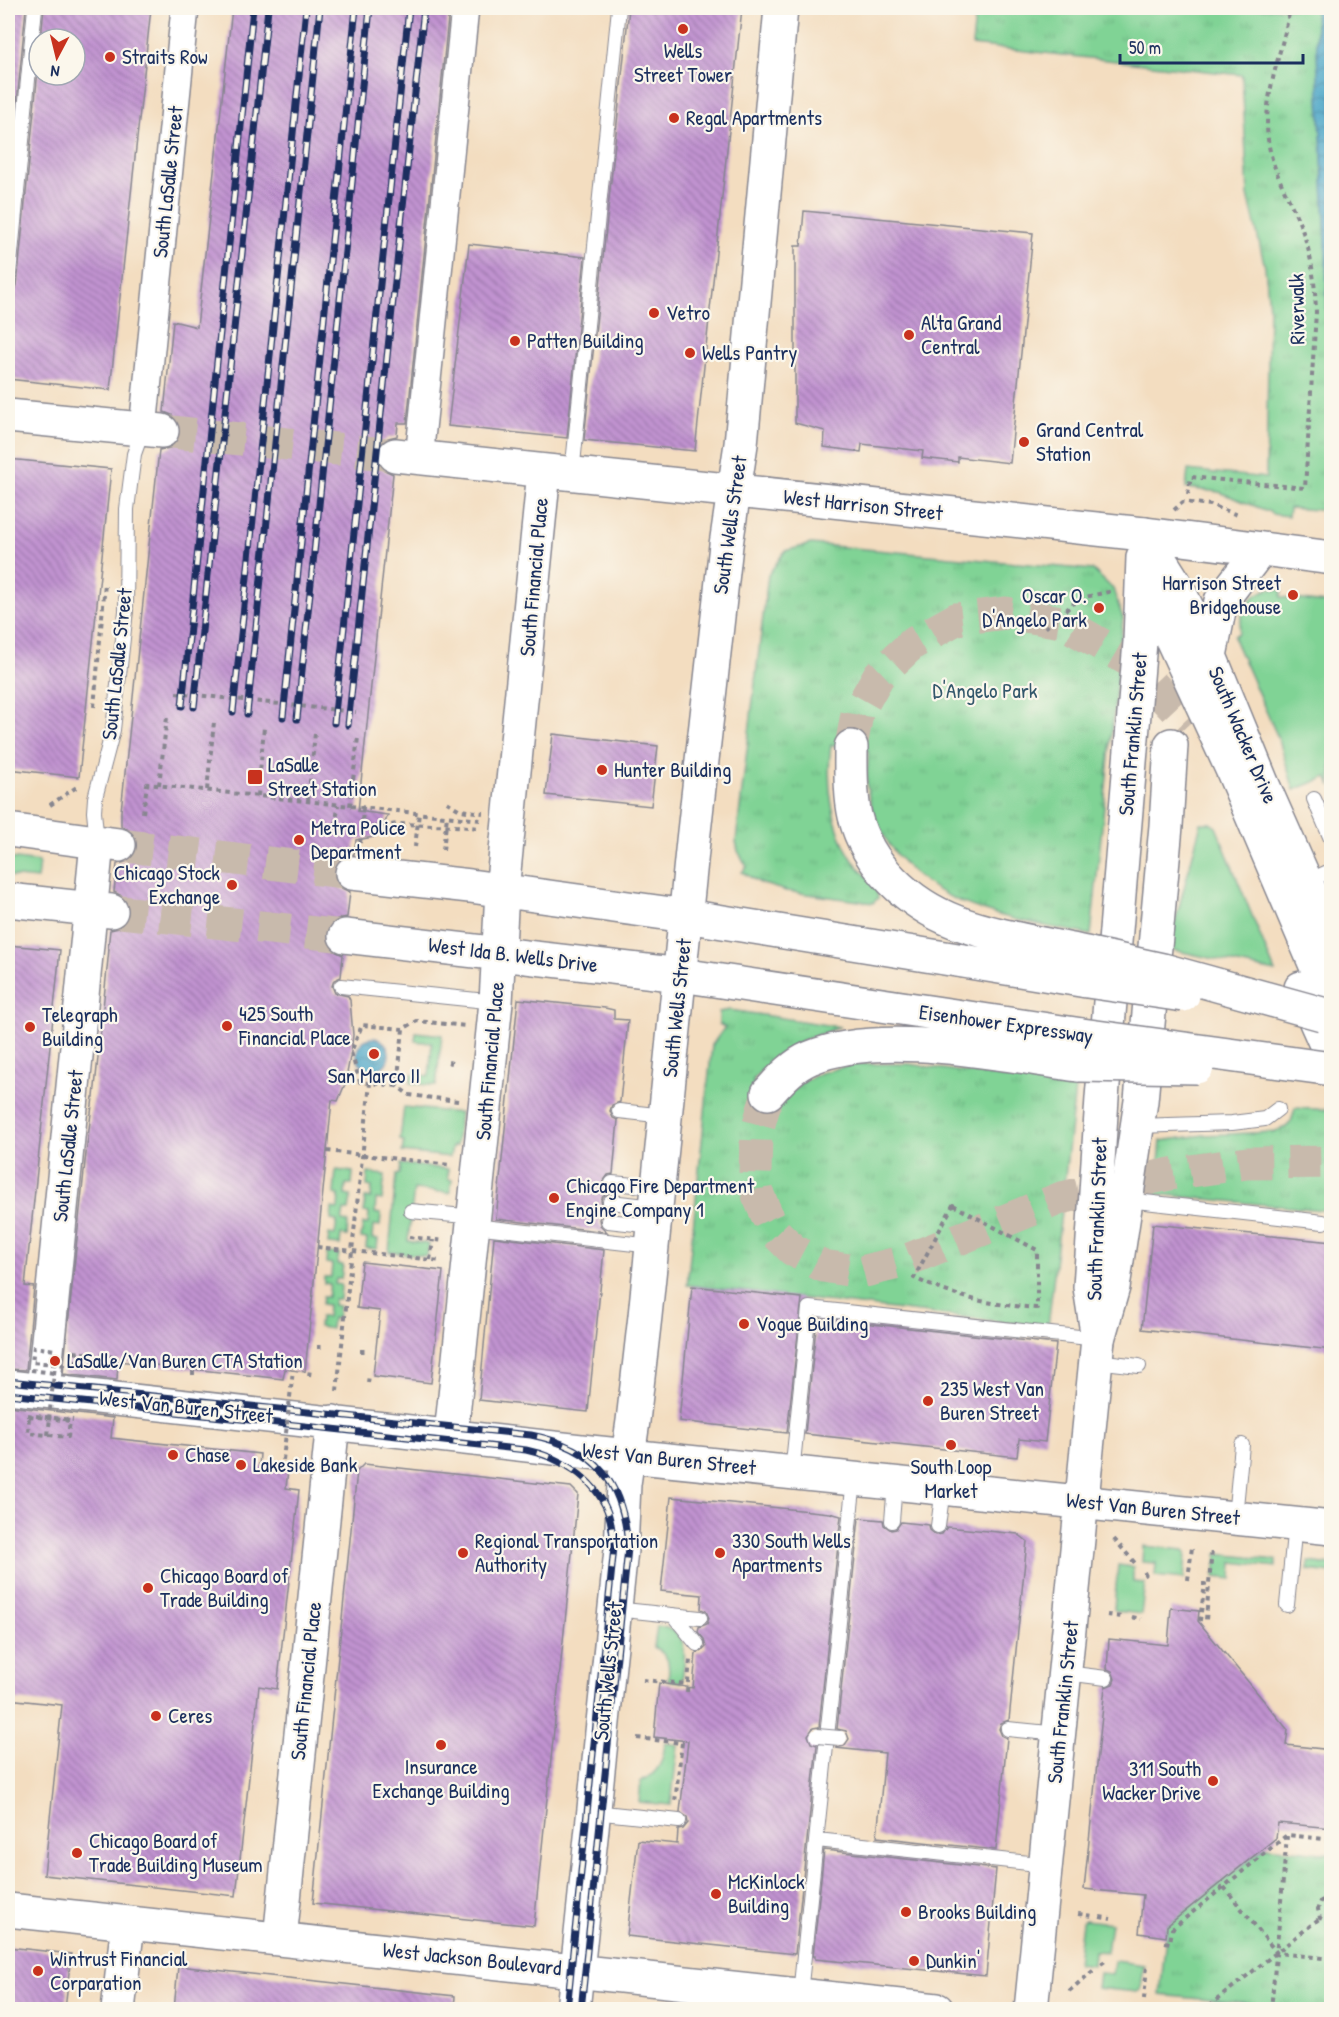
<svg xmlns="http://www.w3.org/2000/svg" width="1339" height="2017" font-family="'Patrick Hand',sans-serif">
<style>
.green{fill:#80d395;stroke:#4e817a;stroke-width:1.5}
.park{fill:url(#park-tufts);stroke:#4e817a;stroke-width:1.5}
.water{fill:url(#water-waves);stroke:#326a92;stroke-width:1.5}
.building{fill:url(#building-back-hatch)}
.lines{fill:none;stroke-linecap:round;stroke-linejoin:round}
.secondary-tunnel{stroke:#c8baac;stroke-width:33;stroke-dasharray:33 16;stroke-linecap:butt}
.highway-tunnel{stroke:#c8baac;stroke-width:33;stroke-dasharray:33 16;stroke-linecap:butt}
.lane-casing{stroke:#87868f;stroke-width:16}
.street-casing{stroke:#87868f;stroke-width:30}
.secondary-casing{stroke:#87868f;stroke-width:36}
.highway-casing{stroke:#87868f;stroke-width:36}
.path{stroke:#87868f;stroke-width:4;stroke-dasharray:4.5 4.5;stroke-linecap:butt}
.lane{stroke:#fff;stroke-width:14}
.street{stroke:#fff;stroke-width:27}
.secondary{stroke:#fff;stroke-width:33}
.highway{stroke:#fff;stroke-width:33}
.rail-casing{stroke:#1b2f5e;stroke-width:7}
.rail{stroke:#fbf7ec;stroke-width:4.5;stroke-dasharray:14;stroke-linecap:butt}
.lane-bridge-casing{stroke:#87868f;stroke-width:16;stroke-linecap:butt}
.highway-bridge-casing{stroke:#87868f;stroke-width:36;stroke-linecap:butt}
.path-bridge{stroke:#87868f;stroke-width:4;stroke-dasharray:4.5 4.5;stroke-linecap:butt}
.lane-bridge{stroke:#fff;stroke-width:14}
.highway-bridge{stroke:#fff;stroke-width:33}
.poi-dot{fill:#c8321e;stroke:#fbf7ec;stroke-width:2}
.labels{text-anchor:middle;stroke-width:4.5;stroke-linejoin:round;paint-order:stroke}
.poi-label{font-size:21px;fill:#1b2f5e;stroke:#fbf7ec;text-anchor:start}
.street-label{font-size:21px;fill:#1b2f5e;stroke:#fbf7ec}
.park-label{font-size:21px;fill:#34586c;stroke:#fbf7ec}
</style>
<defs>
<pattern id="park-tufts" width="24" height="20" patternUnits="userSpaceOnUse" patternTransform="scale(1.5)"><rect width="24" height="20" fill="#80d395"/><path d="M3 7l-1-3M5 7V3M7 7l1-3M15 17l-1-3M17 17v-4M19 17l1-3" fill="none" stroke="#6eb583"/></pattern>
<pattern id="water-waves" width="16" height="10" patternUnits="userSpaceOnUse" patternTransform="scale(1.5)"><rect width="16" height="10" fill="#49a5c7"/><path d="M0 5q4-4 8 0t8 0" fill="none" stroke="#3c87a5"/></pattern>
<pattern id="building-back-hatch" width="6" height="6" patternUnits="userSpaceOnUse" patternTransform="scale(1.5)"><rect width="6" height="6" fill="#c193d0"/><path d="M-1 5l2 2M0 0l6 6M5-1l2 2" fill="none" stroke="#9c78ac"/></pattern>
</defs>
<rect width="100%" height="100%" fill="#fbf7ec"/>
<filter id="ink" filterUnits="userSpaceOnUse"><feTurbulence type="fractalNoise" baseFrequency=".0167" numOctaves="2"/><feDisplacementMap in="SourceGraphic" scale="12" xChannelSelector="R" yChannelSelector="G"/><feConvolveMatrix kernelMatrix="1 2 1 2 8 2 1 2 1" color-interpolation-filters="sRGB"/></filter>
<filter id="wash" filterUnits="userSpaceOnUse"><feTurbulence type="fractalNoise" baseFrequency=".008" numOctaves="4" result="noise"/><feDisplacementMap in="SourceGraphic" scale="24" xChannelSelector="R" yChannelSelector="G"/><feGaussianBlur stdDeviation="1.35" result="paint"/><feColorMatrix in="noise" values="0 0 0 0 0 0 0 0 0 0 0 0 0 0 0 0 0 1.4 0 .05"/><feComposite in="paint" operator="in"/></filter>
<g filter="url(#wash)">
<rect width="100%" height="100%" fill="#f3ddc0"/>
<path class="green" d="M1268,589L1282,590L1281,597L1331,604V786L1327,777L1294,790L1279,740L1235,641L1234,636L1239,633C1241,611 1246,597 1268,589Z
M1201,823H1210L1216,827L1275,972L1168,949Z
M8,858L39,862L37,879L8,876Z
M416,1032L442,1035L436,1086L411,1083L412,1074L429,1076L432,1043L415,1041Z
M404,1107L460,1113L456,1146H452L450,1157L402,1152L404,1141L400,1140Z
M401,1164L448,1169V1179L452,1180L450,1193L414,1189L408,1241L429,1244L427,1256L389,1252L396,1175L400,1174Z
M336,1170L353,1172L352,1184H346L345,1195L351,1196L349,1210H344L342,1221L348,1222L347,1236L341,1235L340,1245L328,1244L329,1234L335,1235L337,1221L331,1220L332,1208L338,1209L339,1195L334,1194Z
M368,1173L385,1175L382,1200L376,1199L375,1213L381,1214L380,1226L373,1225L372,1239H378L377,1249L366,1248L367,1239L361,1238L363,1224H368L369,1213L364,1212L365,1198H371L372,1187L367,1186Z
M327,1253L339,1254L337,1264L343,1265L341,1279H336L335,1284L341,1285L340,1299H334L333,1305L339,1306L337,1319L332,1318L331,1329L319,1327L320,1317H327L328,1305L322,1304L323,1297H328L330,1284L324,1283V1277H331L332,1264L326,1263Z
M1143,1546L1184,1550L1186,1553L1184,1579L1155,1576L1156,1563L1142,1562Z
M1217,1554L1276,1560V1567L1233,1562L1232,1579L1215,1577Z
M1309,1562L1331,1565V1573L1308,1570Z
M1118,1565L1133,1567V1582L1145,1583L1141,1614L1116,1611L1114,1608Z
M657,1626C691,1630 685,1656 682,1682L668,1680C670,1664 670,1656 654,1647Z
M665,1743L678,1745L671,1805L639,1802L641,1781C659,1773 663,1762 665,1743Z
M1085,1920L1111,1923L1107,1952L1094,1951L1093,1965L1077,1963L1082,1922Z
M1114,1961L1144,1965L1141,1989L1137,1992L1097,1988L1099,1973L1112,1974Z"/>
<path class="park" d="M976,8H1315L1326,244L1331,511L1289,508L1288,516L1271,514L1270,512L1219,492L1186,488L1188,470L1266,478L1269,308L1265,267L1248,195L1242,75L972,45Z
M811,544L1093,570L1113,589L1123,618L1091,935C1014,919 924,910 883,834C876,820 869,803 867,786C866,774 869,761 868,750L831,745C826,782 831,827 852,859C861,872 876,882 878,898L873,903L786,891L760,883L742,872L747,867L738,851L736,841L768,575L785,551Z
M730,1010L840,1027L801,1041L772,1059L752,1081L781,1103L799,1084L820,1073L854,1064H909L1075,1088L1048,1327L687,1285L712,1045L725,1027L719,1024V1012Z
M1295,1108L1331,1110V1211L1156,1194L1161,1141L1204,1135L1273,1132L1286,1127L1291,1122Z
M1265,1847L1331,1854V2009H1303L1160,1995L1167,1926Z"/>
<path class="water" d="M1315,8H1332L1331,511L1326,244Z
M357 1054a16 16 0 1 1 32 0a16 16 0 1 1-32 0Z"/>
<g id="blocks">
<path class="building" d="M8,8H26L8,197Z
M44,8H151L110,390L8,379V293L15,290L17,285L39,60V75H75V39H41Z
M232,8H449L407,423H398L397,436L388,438L380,444L376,454L378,462L384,470L393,474L358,811L388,815L381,832L374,837L356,840L354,854L344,856L337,861L334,870L335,881L341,888L350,892L347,917L337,919L330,924L327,933L328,944L334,951L343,955L341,977L334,980L332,986L335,993L348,996L350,1000L353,1035L351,1052L345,1084L338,1101L332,1100L305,1372L285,1369L283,1379L118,1361L117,1380L63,1374L85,1162L93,1097H94L109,949H108L110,930L119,928L126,922L130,914L128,903L122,896L114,892L117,864L126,862L133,857L138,847L136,838L131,831L121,826V811L159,450L170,448L177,442L181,433L179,423L172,415L164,412L173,321L197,327Z
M629,8H742L695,451L584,440Z
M804,211L1033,233L1010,463L958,457V462L922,458L923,451L862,444L861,452L824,447L825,431L795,423V246H801Z
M469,244L585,257L567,438L448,426Z
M8,459L111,469L79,777L8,769Z
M553,734L658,746L651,806L546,795Z
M8,945L60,950L25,1286L34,1287L26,1370L8,1369Z
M518,999L605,1008L614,1010V1019L628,1020L620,1102L612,1105L610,1111L613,1118L618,1120L613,1174L608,1175L603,1182L604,1187L611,1192L603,1196L601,1200L602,1206L609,1211L601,1215L599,1219L600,1225L607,1232L496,1219Z
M1153,1224L1332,1242V1350L1142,1329Z
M494,1237L604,1250L588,1412L479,1400Z
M362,1262L443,1271L431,1383L373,1376L380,1311L357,1308Z
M692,1286L802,1298L787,1433L679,1421Z
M817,1318L1056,1344L1045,1442L1019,1439L1017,1457L805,1434Z
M8,1406L113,1418L111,1438L260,1454L259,1466L288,1470L286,1488L299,1490L277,1689L259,1686L236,1896L44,1875L62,1705L8,1699Z
M364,1464L571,1487L578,1494L534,1926L313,1903L357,1471Z
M671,1497L830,1513L841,1516L819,1727L813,1728L808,1735L811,1743L817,1745L795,1954L627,1936L638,1840L677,1844L678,1830L683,1829L688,1823L687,1817L680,1812L688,1741L654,1737L659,1683L693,1688L696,1653L702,1651L706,1647L704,1639L698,1632L699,1627L707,1624L709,1618L706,1611L701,1609L702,1595L661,1591Z
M859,1518L883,1520L884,1525L891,1530L896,1529L901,1522L929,1525L930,1530L936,1535L942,1534L947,1527L1018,1534L1027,1541L1009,1720L1001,1723L999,1729L1002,1736L1007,1738L996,1850L877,1837L885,1753L835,1748L844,1746L849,1739L846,1731L837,1729Z
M1171,1608L1199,1611L1198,1621L1288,1730L1286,1745L1332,1750V1828L1278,1823L1276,1838L1167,1926L1166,1937L1139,1933L1143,1895L1084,1889L1105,1687L1113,1684L1115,1679L1112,1671L1107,1669L1109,1639L1168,1645Z
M824,1850L996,1869L986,1976L815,1959V1956H813Z
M8,1947L71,1954L65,2010H8Z
M178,1966L455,1996L454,2010H174Z"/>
</g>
</g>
<g filter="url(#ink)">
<use href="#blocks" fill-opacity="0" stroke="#87868f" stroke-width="1.5"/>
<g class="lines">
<path class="secondary-tunnel" d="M162,431L395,455
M119,845L352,873
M111,911L345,936"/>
<path class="highway-tunnel" d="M851,747L857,714L879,675L912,644L956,619L1006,613L1062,622L1130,661L1189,724
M768,1093L756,1134L755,1174L758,1195L774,1231L793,1250L823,1266L861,1272L902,1262L1061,1198L1170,1174L1247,1163L1332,1162"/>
<defs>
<path id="lane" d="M8,284L35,8
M572,474L619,8
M1314,799L1332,841
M97,842L94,812L95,798L113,730L126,611L127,509L134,454L143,429
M1306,882L1332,870
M341,986L496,1002
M619,1111L665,1116
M1137,1126L1232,1123L1265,1119L1278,1109
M612,1183L658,1187
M1127,1200L1323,1222
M610,1202L656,1207
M411,1211L475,1217
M608,1221L654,1226
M474,1226L652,1246
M1096,1361L1139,1366
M792,1473L809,1308L1098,1339
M1235,1517L1242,1445
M892,1521L895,1484
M938,1526L943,1489
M1287,1605L1295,1524
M615,1609L700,1618
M673,1615L697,1644
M1066,1673L1106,1678
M1008,1729L1059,1734
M594,1812L679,1821
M817,1840L1047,1865
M800,1994L854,1479"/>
<path id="street" d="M143,429L185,8
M421,458V439L465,8"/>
<path id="secondary" d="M8,416L162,431
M395,455L1144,534L1332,558
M1145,536L1176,585L1210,656L1262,783L1332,941
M1210,656L1221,601L1260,550
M8,830L119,845
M352,873L470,886L686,916
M8,900L111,911
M345,936L681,975
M8,1387L590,1452L1332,1528
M43,1391L97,843
M451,1435L496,1002L502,891L544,471
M8,1910L937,2010
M280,1939L333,1422
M118,2010L128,1923
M573,2010L621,1550L624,1484L633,1421L645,1316L693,841L726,545L741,444L781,8
M1031,2010L1098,1339L1090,1287L1102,1098L1140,642L1143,557"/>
<path id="highway" d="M1144,534L1154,586L1165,624L1232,769L1332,1003
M851,747C851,770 850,794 855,816C867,865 909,904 956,922C996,937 1047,944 1090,954
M686,916L1087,981
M681,975L1082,1035
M1301,988L1332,1058
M768,1093C780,1080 793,1065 810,1058C881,1028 1003,1055 1079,1065
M1098,1339L1113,1287L1141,1101L1166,826L1171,745"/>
</defs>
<use href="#lane" class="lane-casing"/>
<use href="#street" class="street-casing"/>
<use href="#secondary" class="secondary-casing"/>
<use href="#highway" class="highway-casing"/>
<path class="path" d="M1263,8L1271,11L1272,8
M1188,494L1191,477L1305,488L1316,312C1315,282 1312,255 1301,227C1291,201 1276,178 1270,151C1259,101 1282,56 1290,8
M1174,510L1183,502L1211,505L1240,516
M1045,628L1080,598L1113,591
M176,693L356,712
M94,707L105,583
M159,785L167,717
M207,790L214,722
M258,796L264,727
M308,801L315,733
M447,802L460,810L483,813
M50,805L78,786
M350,806L358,737
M363,807L362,825L366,826
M143,813L147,784L481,820
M335,834L338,805
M360,843L362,828C368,825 374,827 380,827C387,827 392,824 399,824C426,825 452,825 479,828
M415,847L419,813
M443,850L447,816
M448,1062L452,1063
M397,1086L360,1082L351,1052L362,1025L403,1029
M458,1101L409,1095L397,1086L403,1029L417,1021L466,1026
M327,1151L451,1165
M953,1205L1037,1250V1308C987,1304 959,1299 914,1278Z
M409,1237L444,1241
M317,1247L441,1261
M430,1260L433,1240
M317,1347H324
M360,1351H367
M74,1352L110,1356L109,1365
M193,1375V1370
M309,1376L310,1369
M368,1383L369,1375
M337,1391L370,1083
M29,1416L70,1421L68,1437L28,1433Z
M1114,1539L1135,1563
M1144,1572L1147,1578
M1188,1580L1192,1547
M1202,1584H1205L1200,1619L1206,1620L1212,1549
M1107,1615L1122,1617
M1132,1617L1141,1619
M643,1680L688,1684
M687,1692L690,1660
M637,1738L682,1743L675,1802
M1224,1887L1277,1953L1332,1959
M1332,1897L1321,1901L1318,1909L1320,1918L1332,1923
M1078,1914L1093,1916
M1100,1917L1111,1919
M1165,1942L1170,1943L1172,1929L1287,1835L1332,1840
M1101,1964L1105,1961
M1069,1991L1094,1970
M1144,1999L1147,1965
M1209,2006L1320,1918
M1271,2010L1287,1836"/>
<use href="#lane" class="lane"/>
<use href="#street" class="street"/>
<use href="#secondary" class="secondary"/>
<use href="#highway" class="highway"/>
<defs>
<path id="rail" d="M182,706L253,8
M194,707L268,8
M233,712L306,8
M247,714L320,8
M283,717L356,8
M297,719L370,8
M334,723L409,8
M348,725L424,8
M8,1381L531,1435C597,1448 624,1483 628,1548L581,2010
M8,1394L526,1450C560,1457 593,1477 607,1510C612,1522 613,1535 614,1547L567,2010"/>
</defs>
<use href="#rail" class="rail-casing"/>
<use href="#rail" class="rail"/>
<defs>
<path id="lane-bridge" d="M817,1736L840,1738"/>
<path id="highway-bridge" d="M1090,954L1163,970L1322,1014
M1087,981L1183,995
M1082,1035L1332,1069
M1079,1065L1197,1067"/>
</defs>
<use href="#lane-bridge" class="lane-bridge-casing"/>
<use href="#highway-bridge" class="highway-bridge-casing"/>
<path class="path-bridge" d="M53,1366L55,1350L34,1347L32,1362L76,1366L77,1352
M31,1370L54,1373
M27,1415L73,1420
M49,1419L55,1365
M48,1435L50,1418
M282,1469L293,1370"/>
<use href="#lane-bridge" class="lane-bridge"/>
<use href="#highway-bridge" class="highway-bridge"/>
</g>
</g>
<g class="poi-dot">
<circle cx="683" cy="29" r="6"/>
<circle cx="110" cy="57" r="6"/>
<circle cx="674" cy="118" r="6"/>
<circle cx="654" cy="313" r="6"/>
<circle cx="909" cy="335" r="6"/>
<circle cx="515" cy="341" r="6"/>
<circle cx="690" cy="353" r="6"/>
<circle cx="1024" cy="442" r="6"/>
<circle cx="1293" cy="595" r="6"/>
<circle cx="1099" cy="608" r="6"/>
<circle cx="602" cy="770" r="6"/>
<rect x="247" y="769" width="16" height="16" rx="3"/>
<circle cx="299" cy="840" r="6"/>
<circle cx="232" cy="885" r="6"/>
<circle cx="227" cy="1026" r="6"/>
<circle cx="30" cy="1027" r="6"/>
<circle cx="374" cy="1054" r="6"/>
<circle cx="554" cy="1198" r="6"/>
<circle cx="744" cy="1324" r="6"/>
<circle cx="55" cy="1361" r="6"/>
<circle cx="928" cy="1401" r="6"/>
<circle cx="951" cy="1445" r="6"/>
<circle cx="173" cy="1455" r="6"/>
<circle cx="241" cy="1465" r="6"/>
<circle cx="463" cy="1553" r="6"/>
<circle cx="720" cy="1553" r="6"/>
<circle cx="148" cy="1588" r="6"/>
<circle cx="156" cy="1716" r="6"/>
<circle cx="441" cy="1745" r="6"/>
<circle cx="1213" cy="1781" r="6"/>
<circle cx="77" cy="1853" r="6"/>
<circle cx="716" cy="1894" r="6"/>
<circle cx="906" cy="1912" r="6"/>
<circle cx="914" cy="1961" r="6"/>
<circle cx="38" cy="1971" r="6"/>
</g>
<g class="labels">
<g class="poi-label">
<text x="683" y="58" text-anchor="middle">Wells<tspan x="683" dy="24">Street Tower</tspan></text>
<text x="122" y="64">Straits Row</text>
<text x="686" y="125">Regal Apartments</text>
<text x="666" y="320">Vetro</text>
<text x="921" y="330">Alta Grand<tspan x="921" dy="24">Central</tspan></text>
<text x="527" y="348">Patten Building</text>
<text x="702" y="360">Wells Pantry</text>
<text x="1036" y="437">Grand Central<tspan x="1036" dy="24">Station</tspan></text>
<text x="1281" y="590" text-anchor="end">Harrison Street<tspan x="1281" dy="24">Bridgehouse</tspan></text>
<text x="1087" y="603" text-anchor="end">Oscar O.<tspan x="1087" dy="24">D'Angelo Park</tspan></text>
<text x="268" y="772">LaSalle<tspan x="268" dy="24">Street Station</tspan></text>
<text x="614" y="777">Hunter Building</text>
<text x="311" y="835">Metra Police<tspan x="311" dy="24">Department</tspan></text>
<text x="220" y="880" text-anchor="end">Chicago Stock<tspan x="220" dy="24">Exchange</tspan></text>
<text x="239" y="1021">425 South<tspan x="239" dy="24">Financial Place</tspan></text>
<text x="42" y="1022">Telegraph<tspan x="42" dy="24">Building</tspan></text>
<text x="374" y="1083" text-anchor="middle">San Marco II</text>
<text x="566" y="1193">Chicago Fire Department<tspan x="566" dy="24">Engine Company 1</tspan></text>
<text x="756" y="1331">Vogue Building</text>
<text x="67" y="1368">LaSalle/Van Buren CTA Station</text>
<text x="940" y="1396">235 West Van<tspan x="940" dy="24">Buren Street</tspan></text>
<text x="185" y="1462">Chase</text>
<text x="253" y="1472">Lakeside Bank</text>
<text x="951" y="1474" text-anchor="middle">South Loop<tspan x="951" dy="24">Market</tspan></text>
<text x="475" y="1548">Regional Transportation<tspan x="475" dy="24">Authority</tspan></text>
<text x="732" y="1548">330 South Wells<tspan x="732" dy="24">Apartments</tspan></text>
<text x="160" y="1583">Chicago Board of<tspan x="160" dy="24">Trade Building</tspan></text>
<text x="168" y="1723">Ceres</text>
<text x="441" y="1774" text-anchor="middle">Insurance<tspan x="441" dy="24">Exchange Building</tspan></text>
<text x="1201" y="1776" text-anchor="end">311 South<tspan x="1201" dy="24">Wacker Drive</tspan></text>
<text x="89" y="1848">Chicago Board of<tspan x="89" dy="24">Trade Building Museum</tspan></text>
<text x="728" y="1889">McKinlock<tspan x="728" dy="24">Building</tspan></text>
<text x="918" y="1919">Brooks Building</text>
<text x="50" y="1966">Wintrust Financial<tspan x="50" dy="24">Corparation</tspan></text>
<text x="926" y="1968">Dunkin'</text>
</g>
<g class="street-label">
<text transform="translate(168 182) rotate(-84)" y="7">South LaSalle Street</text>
<text transform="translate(1297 309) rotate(-91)" y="7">Riverwalk</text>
<text transform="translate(863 505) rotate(6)" y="7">West Harrison Street</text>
<text transform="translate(730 525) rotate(-82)" y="7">South Wells Street</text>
<text transform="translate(534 577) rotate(-85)" y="7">South Financial Place</text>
<text transform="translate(117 664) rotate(-84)" y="7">South LaSalle Street</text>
<text transform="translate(1133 734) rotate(-85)" y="7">South Franklin Street</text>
<text transform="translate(1243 735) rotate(67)" y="7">South Wacker Drive</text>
<text transform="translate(513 955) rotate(7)" y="7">West Ida B. Wells Drive</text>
<text transform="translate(677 1008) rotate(-84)" y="7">South Wells Street</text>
<text transform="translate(1006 1024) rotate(8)" y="7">Eisenhower Expressway</text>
<text transform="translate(490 1061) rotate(-85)" y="7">South Financial Place</text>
<text transform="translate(68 1146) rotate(-84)" y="7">South LaSalle Street</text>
<text transform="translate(1097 1219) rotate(-88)" y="7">South Franklin Street</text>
<text transform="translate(186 1407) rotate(6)" y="7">West Van Buren Street</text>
<text transform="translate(669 1459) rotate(6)" y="7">West Van Buren Street</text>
<text transform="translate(1153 1509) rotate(6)" y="7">West Van Buren Street</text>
<text transform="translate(608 1671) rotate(-84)" y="7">South Wells Street</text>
<text transform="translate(306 1681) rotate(-84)" y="7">South Financial Place</text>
<text transform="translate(1063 1702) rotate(-84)" y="7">South Franklin Street</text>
<text transform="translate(472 1959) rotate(6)" y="7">West Jackson Boulevard</text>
</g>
<g class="park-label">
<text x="985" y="698">D'Angelo Park</text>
</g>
</g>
<rect width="1339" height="2017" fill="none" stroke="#fbf7ec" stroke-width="30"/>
<g transform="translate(57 57) rotate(187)"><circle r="28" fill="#fbf7ec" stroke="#a1a7b3" stroke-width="1.5"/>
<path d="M0-4.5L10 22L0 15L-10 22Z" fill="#c8321e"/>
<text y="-9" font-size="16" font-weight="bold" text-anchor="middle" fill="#1b2f5e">N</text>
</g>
<path d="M1120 54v9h183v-9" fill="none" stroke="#1b2f5e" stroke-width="3"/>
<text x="1129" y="54" font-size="18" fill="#1b2f5e" stroke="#fbf7ec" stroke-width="4.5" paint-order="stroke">50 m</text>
</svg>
